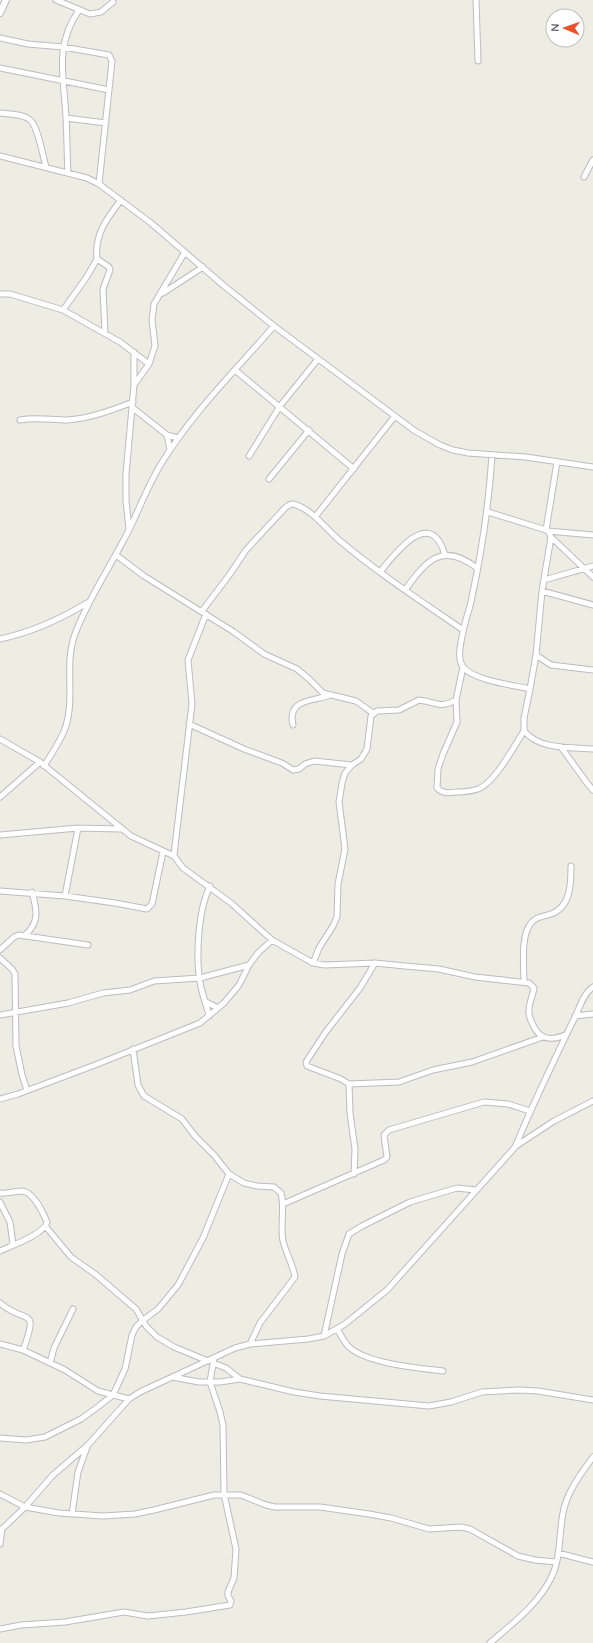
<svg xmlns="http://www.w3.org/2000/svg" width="593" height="1643" font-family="Quicksand,sans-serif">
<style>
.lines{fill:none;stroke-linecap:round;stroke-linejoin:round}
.minor-casing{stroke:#bbbcc2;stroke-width:7}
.tertiary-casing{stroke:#bbbcc2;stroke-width:8}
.minor{stroke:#fff;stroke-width:5}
.tertiary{stroke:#fff;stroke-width:6}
</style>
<rect width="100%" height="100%" fill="#eeede3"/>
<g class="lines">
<defs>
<path id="minor" d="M56,0L90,14L101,12L113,2
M476,0L478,61
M0,38L28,44L63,47L109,55L112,61L99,184
M0,68L109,90
M0,113C9,114 24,114 30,120C38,126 43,157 46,167
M66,118L106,123
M0,156L87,178L99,184L151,223L223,285L274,326L415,431L440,445L453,450L468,453L526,457L593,467
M68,173C67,155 67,136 66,117C64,77 54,46 79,10
M584,177L593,160
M163,293L203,267
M0,294H10L63,310L120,342L149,364
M63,310L86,278L97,259
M105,333L103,289L110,270L109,267L97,259C94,235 107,218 121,200
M235,370L354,469
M134,384V352
M133,408L167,435L178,438
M20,420C36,417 51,420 67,420C89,419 112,410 133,402
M167,435L170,450
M492,455C489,503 482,550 472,597C470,609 465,620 463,632C461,642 456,660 464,668C476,681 513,685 530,689
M249,456L280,406L318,359
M269,479L309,430
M488,512L546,530L548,531L551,537L542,591L536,655L530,689L524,718V731C540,750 570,747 593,749
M315,517L395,416
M129,529L126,501V474L134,385L149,364L155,346L152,320L154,304L185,252
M546,530L557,462
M548,531L593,535
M551,537L593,577
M116,555L144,576L234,632L264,654L297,669L309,679L323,693L356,701L373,713
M380,572C396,552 431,506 445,555
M544,580L593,566
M405,590C426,561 442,541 477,568
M542,591L593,605
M202,611L230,574L246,550L285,508L289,505L293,504C312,509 324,527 339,540C378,573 421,601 463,630
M206,614L188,660L192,704L175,846L174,856L183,868L231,903L272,940L313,963L325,965L375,963L405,966L439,969L475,977L529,983L534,988C533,996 528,1004 529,1013C529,1017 531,1021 533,1025C540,1040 551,1041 565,1035
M0,639C33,632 59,620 87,603
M536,655L551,665L593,670
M463,667L456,700L457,722L443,754L438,769L437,788C443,794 449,793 457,792C464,792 472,791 478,789C495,783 514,746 524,731
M189,724L244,749L282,763L293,770L299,769L305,764L314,761L352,765
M293,725C287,700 311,701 328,696
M0,739L40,762L131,836L174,856
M561,747L587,783L593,790
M44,766C52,753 61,741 66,726C75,696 64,664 75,634C87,602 105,575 121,545C136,519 145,490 161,464C192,413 235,371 274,326
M0,797L40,762
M0,835L78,828L120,829
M0,891L65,896L115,903L147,909L152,904L163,852
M65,896L78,828
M24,936C40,923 37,910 32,892
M0,950L14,937L19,935L88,945
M0,958L12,969L15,974L16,1046L22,1075L27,1090
M313,963L319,948L333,926L337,917L338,884L345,849L339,802L342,783L345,773L352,765L361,759L367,749L371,716L377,711L399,710L419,700C436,702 439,709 456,700
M524,982C524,966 520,934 532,922C537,916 545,916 551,914C571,907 571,883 571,866
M206,1002L218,1008
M0,1015L68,1003L103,993L130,990L154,981L200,978L249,965
M209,1016C207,1006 203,997 201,987C195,960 198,910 210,886
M575,1016L593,1014
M133,1049L138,1085L144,1096L182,1119L195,1136L214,1155L229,1174L244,1183L257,1186L274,1187L281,1193C285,1208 280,1225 283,1241C286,1253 293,1265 295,1277L260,1323L250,1344
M349,1084L399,1082L433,1070L472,1062L543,1037
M0,1099L18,1094L95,1065L200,1023L224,1003L239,985L249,965L258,953L272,940
M516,1145C534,1101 555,1058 576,1015C580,1006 584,993 593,987
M354,1174L355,1149L350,1113L349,1084L341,1079L307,1066L306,1062L325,1033L360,988L375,963
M0,1193C8,1194 15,1191 22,1191C34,1192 43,1213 47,1222C45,1234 11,1246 0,1251
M0,1202L10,1222L13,1245
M283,1204L384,1160L387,1157L384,1135L389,1130L484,1102L508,1104L530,1111
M46,1227L71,1257L95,1274L136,1309L146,1326L157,1337L174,1347L208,1361
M0,1303C25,1325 40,1305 23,1350
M337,1329C341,1335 344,1342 349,1347C368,1364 418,1368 443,1371
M324,1336L342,1254L349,1234L362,1226L410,1202L457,1188L475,1190
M0,1344L23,1350L65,1370L98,1391L129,1399L140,1392L235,1348L250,1344L308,1339L324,1336L345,1324L387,1290L516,1146L554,1121L593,1101
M50,1363L54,1348L73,1309
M213,1363L226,1368L240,1379
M172,1377L199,1382H220L240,1379L294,1392L320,1396L429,1406L451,1402L482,1392L519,1390L538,1391L593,1400
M0,1438L26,1440L45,1437L81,1419L95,1409L113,1395L125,1369L132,1335L136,1327L142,1321L158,1309L178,1285L203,1238L229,1174
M0,1494L25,1507L59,1513L103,1516L135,1514L154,1510L214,1495H241L266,1505L275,1507H320L369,1514L391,1518L429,1529L461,1527L470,1529L518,1556L535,1560L556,1562
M72,1514L78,1472L87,1447
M0,1531L25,1507L53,1475L88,1445L129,1399
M0,1544L2,1529
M558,1553L593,1562
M0,1629L21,1625L65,1622L124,1612L148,1616L186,1612L230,1605L231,1601L228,1596V1592L234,1578L236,1549L224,1494L223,1425L220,1412L210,1382L214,1358
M490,1643C513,1623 539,1604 552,1576C561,1557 559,1533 563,1513C567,1491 581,1474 593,1457"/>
<path id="tertiary" d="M0,13L6,0"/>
</defs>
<use href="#minor" class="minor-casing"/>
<use href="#tertiary" class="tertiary-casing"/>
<use href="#minor" class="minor"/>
<use href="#tertiary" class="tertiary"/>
</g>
<g transform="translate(565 28) rotate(272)"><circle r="19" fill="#ffffff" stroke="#bdbfc1"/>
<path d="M0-3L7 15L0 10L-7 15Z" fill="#ec512c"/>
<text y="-6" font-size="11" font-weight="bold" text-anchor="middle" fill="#5b5e64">N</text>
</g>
</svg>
